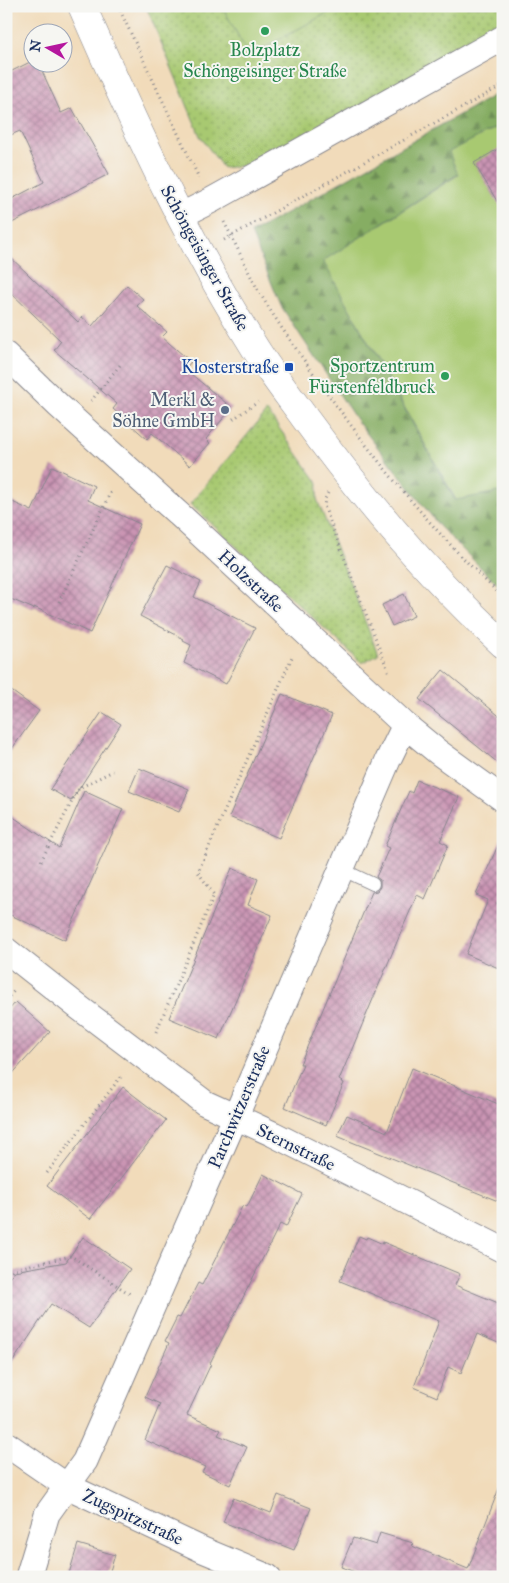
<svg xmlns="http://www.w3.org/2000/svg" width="509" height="1583" font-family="'IM FELL Great Primer',serif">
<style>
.grass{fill:url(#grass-dots);stroke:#627c68}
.forest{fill:url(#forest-firs);stroke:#506e60}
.pitch{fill:#a8c971;stroke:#627c68}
.building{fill:url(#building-cross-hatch)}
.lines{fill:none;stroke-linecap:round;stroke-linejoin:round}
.service-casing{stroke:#86858c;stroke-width:14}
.minor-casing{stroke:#86858c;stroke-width:27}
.tertiary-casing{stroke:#86858c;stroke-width:29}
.path{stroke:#86858c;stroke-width:3;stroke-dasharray:1 4;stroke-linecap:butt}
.service{stroke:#fff;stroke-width:12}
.minor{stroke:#fff;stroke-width:25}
.tertiary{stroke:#fff;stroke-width:28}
.leisure-dot{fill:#2e9e5b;stroke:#f6f6f2;stroke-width:2}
.transit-dot{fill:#1a4fb4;stroke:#f6f6f2;stroke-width:2}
.service-dot{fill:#5c6f8a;stroke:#f6f6f2;stroke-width:2}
.labels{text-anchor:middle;stroke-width:4;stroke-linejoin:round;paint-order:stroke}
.leisure-label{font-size:18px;fill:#27864d;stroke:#f6f6f2}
.street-label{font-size:18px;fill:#1b2f5e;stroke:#f6f6f2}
.transit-label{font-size:18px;fill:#164399;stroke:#f6f6f2;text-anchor:end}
.service-label{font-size:18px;fill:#4e5e75;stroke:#f6f6f2;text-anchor:end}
</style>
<defs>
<pattern id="grass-dots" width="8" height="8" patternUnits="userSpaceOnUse" patternTransform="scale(1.25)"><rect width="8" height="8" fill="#a8c971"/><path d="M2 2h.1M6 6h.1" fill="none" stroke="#88a460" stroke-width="1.8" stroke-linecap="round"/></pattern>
<pattern id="forest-firs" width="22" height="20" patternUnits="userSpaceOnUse" patternTransform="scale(1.25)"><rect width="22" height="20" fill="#86ad63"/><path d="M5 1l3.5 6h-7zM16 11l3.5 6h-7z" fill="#6d8d55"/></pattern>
<pattern id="building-cross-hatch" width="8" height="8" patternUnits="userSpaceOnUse" patternTransform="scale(1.25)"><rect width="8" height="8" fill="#ca94b3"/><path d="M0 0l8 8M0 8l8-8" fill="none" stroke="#a37995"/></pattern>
</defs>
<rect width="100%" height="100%" fill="#f6f6f2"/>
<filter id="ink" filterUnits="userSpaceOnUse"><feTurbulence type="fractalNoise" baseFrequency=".02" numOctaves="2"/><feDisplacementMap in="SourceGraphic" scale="10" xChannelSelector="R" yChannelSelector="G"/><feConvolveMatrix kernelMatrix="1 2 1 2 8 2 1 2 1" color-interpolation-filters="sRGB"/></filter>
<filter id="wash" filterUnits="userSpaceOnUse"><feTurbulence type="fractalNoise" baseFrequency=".0096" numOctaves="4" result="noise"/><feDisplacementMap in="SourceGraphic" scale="20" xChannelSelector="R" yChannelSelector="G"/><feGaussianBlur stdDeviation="1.12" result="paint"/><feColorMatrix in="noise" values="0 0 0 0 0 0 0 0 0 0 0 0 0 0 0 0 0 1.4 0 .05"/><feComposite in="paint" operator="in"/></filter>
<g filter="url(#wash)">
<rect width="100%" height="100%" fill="#f1dbba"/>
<path class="grass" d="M146,6H503V24L257,164L223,168L200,136Z
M267,411L318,483L317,499L378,654L362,663L190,504Z"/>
<path class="forest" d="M503,90V124L449,152L458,174L323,261L455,500L503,491V590L440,527L357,421L281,306L251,233Z"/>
<path class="pitch" d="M222,6H340L249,56Z
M503,124V491L456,500L323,261L458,175L449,152Z"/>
<g id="blocks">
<path class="building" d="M32,61V62H38L61,113L72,108L109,174L6,226V202L44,182L20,131L6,137V74Z
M503,146V211L474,163Z
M6,253L78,322L82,317L92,326L127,285L143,299L137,306L167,332L162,337L191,362L185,369L232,408L206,439L210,443L190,466L152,433L147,439L113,409L117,404L54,350L61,341L6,288Z
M52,466L94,486L88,500L140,524L90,633L34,607V609L6,597V499L32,511Z
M167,565L201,582L194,597L255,628L226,684L184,663L191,645L183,641L184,639L140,616Z
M404,594L414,616L392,626L382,605Z
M443,670L503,719V767L419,699Z
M6,687L39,711L6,757Z
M282,694L332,715L279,838L229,817Z
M102,712L121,724L71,801L50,789Z
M139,768L189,789L179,812L129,791Z
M417,780L459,797L440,841L448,845L425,899L417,895L404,925L339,1080L344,1083L326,1125L285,1107L303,1064H300L372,892L377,891L380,887V880L376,877L389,848L385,846L409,791L412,793Z
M84,791L123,809L65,940L6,913V812L59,848Z
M503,834V970L466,954L488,900L476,895Z
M232,868L258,879L248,905L272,915L219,1039L169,1018Z
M16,1002L50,1032L6,1081V1013Z
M412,1068L503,1106V1203L337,1136L347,1115L387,1132Z
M123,1087L166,1120L90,1219L47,1186Z
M263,1174L302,1194L286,1227L280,1224L210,1363L211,1364L187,1415L221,1430L218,1435L247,1447L230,1485L202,1472L205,1467L145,1440L160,1404L145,1397L169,1343L165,1341L177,1317L180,1318L198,1283L202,1285L243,1205L247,1207Z
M359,1236L366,1239L367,1237L383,1244V1242L460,1274L455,1285L503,1305V1345L477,1334L461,1373L448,1367L437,1397L414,1387L439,1321L340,1281Z
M83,1237L130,1269L89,1328L51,1304L6,1372V1283L14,1271L66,1262Z
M501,1483L503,1484V1577H369L341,1567L353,1538L376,1545L380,1533L413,1543L412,1546L468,1569Z
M278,1495L311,1508L294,1550L223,1522L233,1498L271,1513Z
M78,1544L115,1555L108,1577H68Z"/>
</g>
</g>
<g filter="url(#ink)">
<use href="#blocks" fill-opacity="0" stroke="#86858c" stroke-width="1"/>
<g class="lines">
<defs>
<path id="service" d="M341,869L373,884"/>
<path id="minor" d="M180,216L212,200L503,38
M6,355L59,406L183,518L405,725L438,752L503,799
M6,950L77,1006L205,1103L273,1134L503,1250
M6,1444L67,1486L203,1550L268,1577
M28,1577L47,1514L85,1461L235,1118L388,760L405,725"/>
<path id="tertiary" d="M82,6C133,123 187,240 255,348C270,372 288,395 304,417C363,498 429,576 503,644"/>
</defs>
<use href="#service" class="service-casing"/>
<use href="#minor" class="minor-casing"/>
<use href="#tertiary" class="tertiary-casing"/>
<path class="path" d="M118,6L199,178
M224,222C236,244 246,268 258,290C279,326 304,360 328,394C380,466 437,536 503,597
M224,240L503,85
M91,401L120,365
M233,419L258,402
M328,493L325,499L324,506L389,673
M59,602L112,489
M41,861L79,788L113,771
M497,904L503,891
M6,1000L15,990
M156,1032L214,895L198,872L292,657
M47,1173L123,1074
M6,1279L13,1269L71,1256L130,1294"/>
<use href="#service" class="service"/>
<use href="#minor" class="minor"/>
<use href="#tertiary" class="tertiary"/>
</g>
</g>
<g class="leisure-dot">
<circle cx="265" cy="31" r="5"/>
<circle cx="445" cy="376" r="5"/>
</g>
<rect class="transit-dot" x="284" y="362" width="10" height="10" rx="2.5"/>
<circle class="service-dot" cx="225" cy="410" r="5"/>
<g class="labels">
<g class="leisure-label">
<text x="265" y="56">Bolzplatz<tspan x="265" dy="21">Schöngeisinger Straße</tspan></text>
<text x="435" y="372" text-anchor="end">Sportzentrum<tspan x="435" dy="21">Fürstenfeldbruck</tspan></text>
</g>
<g class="street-label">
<text transform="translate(205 258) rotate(61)" y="6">Schöngeisinger Straße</text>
<text transform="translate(251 581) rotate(43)" y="6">Holzstraße</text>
<text transform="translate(239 1107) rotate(-67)" y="6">Parchwitzerstraße</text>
<text transform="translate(296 1147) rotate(26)" y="6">Sternstraße</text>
<text transform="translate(133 1517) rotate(25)" y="6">Zugspitzstraße</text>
</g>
<g class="transit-label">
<text x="279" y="373">Klosterstraße</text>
</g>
<g class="service-label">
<text x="215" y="406">Merkl &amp;<tspan x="215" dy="21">Söhne GmbH</tspan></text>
</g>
</g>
<rect width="509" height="1583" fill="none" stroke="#f6f6f2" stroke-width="25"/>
<g transform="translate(48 48) rotate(279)"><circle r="24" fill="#f6f6f2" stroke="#9ea6b7"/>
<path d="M0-4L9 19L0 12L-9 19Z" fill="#b5179e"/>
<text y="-8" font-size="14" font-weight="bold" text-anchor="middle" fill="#1b2f5e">N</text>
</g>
</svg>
